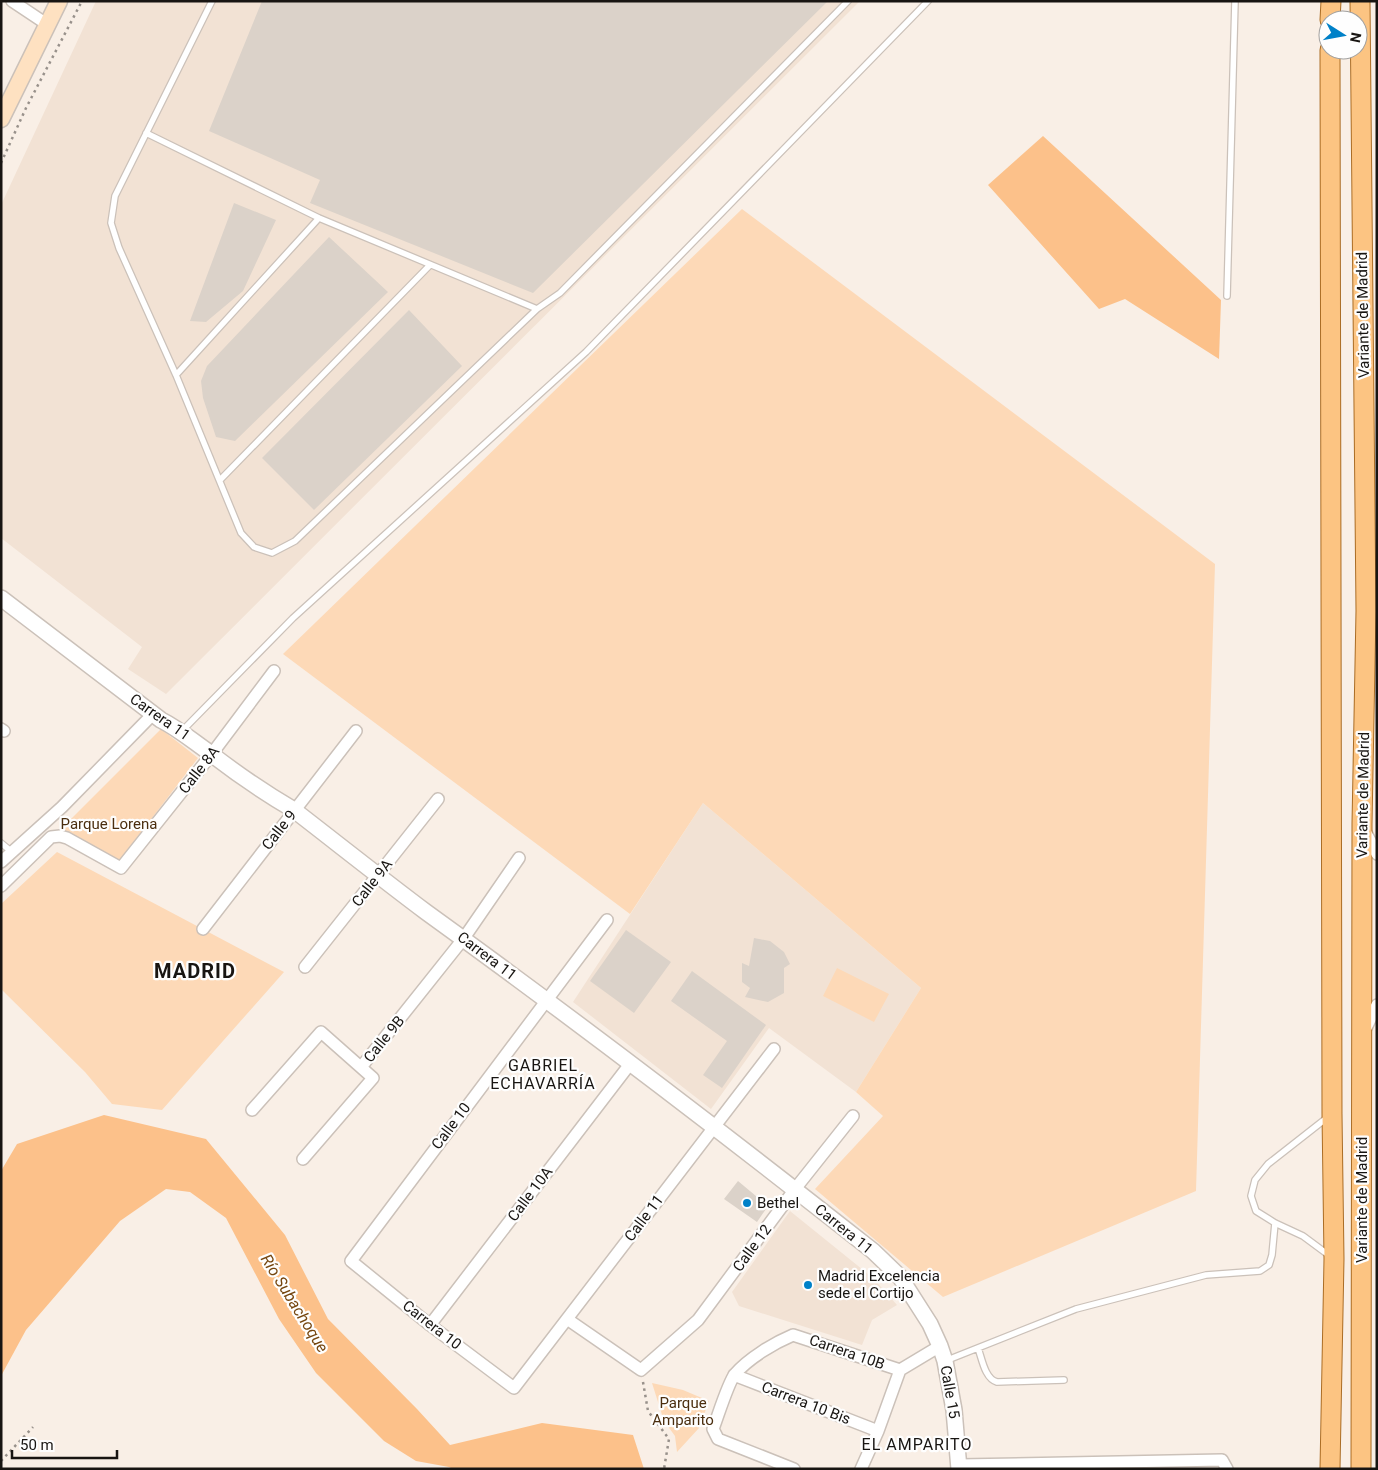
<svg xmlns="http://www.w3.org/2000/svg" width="1378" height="1470" font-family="Roboto,sans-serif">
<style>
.built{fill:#f2e2d4}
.green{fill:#fdd9b7}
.water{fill:#fcc18a}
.building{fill:#dbd2c9}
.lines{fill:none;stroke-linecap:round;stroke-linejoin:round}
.service-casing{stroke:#cbc1b9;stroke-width:8}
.minor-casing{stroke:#cbc1b9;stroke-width:14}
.tertiary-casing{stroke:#cbc1b9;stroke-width:18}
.secondary-casing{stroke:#cbc1b9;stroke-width:19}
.primary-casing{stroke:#ab6d25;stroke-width:21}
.path{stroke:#98918b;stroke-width:2.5;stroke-dasharray:2.5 4;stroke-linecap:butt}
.service{stroke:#fff;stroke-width:5.5}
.minor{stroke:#fff;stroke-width:11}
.tertiary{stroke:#fff;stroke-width:15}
.secondary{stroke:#fee1c1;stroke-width:16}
.primary{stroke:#fcc482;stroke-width:19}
.poi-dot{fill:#0081c8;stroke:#fefefe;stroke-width:2}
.labels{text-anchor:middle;stroke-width:4.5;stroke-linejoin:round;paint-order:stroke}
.street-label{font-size:15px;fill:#181512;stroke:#fefefe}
.park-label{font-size:15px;fill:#4b2e0f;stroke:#fefefe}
.poi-label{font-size:15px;fill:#181512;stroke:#fefefe;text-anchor:start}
.neighbourhood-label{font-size:16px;letter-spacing:1px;fill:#181512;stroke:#fefefe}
.water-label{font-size:16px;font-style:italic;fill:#75460f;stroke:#fefefe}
.district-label{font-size:20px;font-weight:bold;letter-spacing:1px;fill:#181512;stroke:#fefefe}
</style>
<rect width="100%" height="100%" fill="#f9efe6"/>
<path class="built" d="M96,1H860L166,694L128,669L142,647L1,538V205Z
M703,803L921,988L856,1092L769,1028L711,1109L573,1002Z
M790,1211L873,1278L897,1305L872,1320L862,1345L739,1306L732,1292Z"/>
<path class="green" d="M742,209L1215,564L1196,1191L943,1297L815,1189L883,1116L856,1092L921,988L703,803L630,914L283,654Z
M161,729L198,758L116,865L61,829Z
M57,852L284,972L162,1110L112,1104L85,1072L1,989V904Z
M837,968L889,994L874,1022L823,996Z
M652,1383L683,1390L709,1401L699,1428L677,1452L675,1436L664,1421Z"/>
<path class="water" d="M1043,136L1221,300L1219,359L1125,299L1099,309L988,185Z
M104,1115L206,1139L285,1235L328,1319L417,1409L450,1445L542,1423L633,1435L644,1469H453L449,1467L416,1461L384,1441L316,1373L279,1319L226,1218L190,1192L166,1189L120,1221L26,1330L1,1376V1171L17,1144Z"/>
<path class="building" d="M262,1H828L533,293L310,203L320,180L209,131Z
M234,203L276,220L243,291L206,322L190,321Z
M329,237L388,292L235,441L216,437L203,398L201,381L207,366Z
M409,310L462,366L314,510L262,458Z
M626,930L671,962L634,1013L590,981Z
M754,938L770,941L784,952L790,964L784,968V993L768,1002L745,997L750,988L742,982V963L749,966Z
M692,971L766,1025L722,1088L703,1075L727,1041L671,1001Z
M738,1181L768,1206L757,1222L724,1199Z"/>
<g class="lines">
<defs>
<path id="service" d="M212,1L115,196L111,223L119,248L176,375L241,533L254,547L272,553L295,541L537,309L560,293L848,1
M146,133L319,218L537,309
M1227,296L1235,1
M176,375L319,218
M220,480L430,265
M181,732L293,618L586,352L928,1
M1,843L12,852
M1328,1117L1268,1164L1255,1180L1251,1196L1256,1211L1275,1223L1303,1236L1330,1256
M978,1348C982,1359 985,1379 997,1382L1064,1380
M945,1361L1076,1309L1206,1275L1260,1271L1269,1265L1272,1255L1275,1223"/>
<path id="minor" d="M12,1L48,25
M1,729L4,731
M1365,831L1377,854
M1,862L62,807L153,714
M1,886L51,837L60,836L67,838L121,868L211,755L274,671
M607,920L351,1261L430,1325L514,1388L774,1049
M203,929L356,731
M305,967L438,799
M1365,1030L1377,1005
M362,1066L464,938L519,858
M252,1110L321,1032L373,1078L303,1159
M567,1319L641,1370L698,1320L795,1189L853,1116
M430,1325L630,1064
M734,1375L878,1431
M960,1465L1222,1460L1227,1469
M794,1469L718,1439L713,1429C718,1416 728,1383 735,1374C749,1358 774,1343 793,1335L900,1370
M861,1469L878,1431L900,1370L940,1346"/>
<path id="tertiary" d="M1,598L161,720C179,729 194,742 210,753C237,774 265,793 294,810C338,844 382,879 426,912C577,1021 726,1135 873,1251L900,1277L930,1324L940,1346L945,1361L954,1410L959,1469"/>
<path id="secondary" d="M1,119L59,1"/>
<path id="primary" d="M1360,1L1366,611L1362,824L1361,1469
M1330,20L1331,1
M1330,1469L1334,1259L1332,1114L1330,50"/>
</defs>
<use href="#service" class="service-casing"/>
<use href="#minor" class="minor-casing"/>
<use href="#tertiary" class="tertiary-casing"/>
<use href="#secondary" class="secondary-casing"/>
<use href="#primary" class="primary-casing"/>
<path class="path" d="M1,163L26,108L82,1
M643,1382L648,1411L669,1439L664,1469
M1,1461L33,1427"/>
<use href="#service" class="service"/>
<use href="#minor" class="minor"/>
<use href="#tertiary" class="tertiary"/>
<use href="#secondary" class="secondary"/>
<use href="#primary" class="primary"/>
</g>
<g class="poi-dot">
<circle cx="747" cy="1203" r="5"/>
<circle cx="808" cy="1285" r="5"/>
</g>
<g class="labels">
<g class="street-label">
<text transform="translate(1363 315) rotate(-91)" y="5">Variante de Madrid</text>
<text transform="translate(160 717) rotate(35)" y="5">Carrera 11</text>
<text transform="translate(199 770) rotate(-52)" y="5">Calle 8A</text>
<text transform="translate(1363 795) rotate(-89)" y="5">Variante de Madrid</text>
<text transform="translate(279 830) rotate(-52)" y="5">Calle 9</text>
<text transform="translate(372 883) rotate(-52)" y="5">Calle 9A</text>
<text transform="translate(487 956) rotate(37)" y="5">Carrera 11</text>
<text transform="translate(384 1039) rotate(-51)" y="5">Calle 9B</text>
<text transform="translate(451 1126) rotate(-53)" y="5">Calle 10</text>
<text transform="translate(530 1194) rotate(-53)" y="5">Calle 10A</text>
<text transform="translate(1362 1200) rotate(-90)" y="5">Variante de Madrid</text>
<text transform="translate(644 1218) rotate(-53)" y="5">Calle 11</text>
<text transform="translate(844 1229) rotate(39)" y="5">Carrera 11</text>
<text transform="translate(752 1248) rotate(-54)" y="5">Calle 12</text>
<text transform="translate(432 1325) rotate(38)" y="5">Carrera 10</text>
<text transform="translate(847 1352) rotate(19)" y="5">Carrera 10B</text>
<text transform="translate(950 1392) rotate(80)" y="5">Calle 15</text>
<text transform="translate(806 1403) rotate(21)" y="5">Carrera 10 Bis</text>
</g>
<g class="park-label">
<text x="109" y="829">Parque Lorena</text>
<text x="683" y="1408">Parque<tspan x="683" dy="17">Amparito</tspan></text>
</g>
<g class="poi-label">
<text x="757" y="1208">Bethel</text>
<text x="818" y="1281">Madrid Excelencia<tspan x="818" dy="17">sede el Cortijo</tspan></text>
</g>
<g class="neighbourhood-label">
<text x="543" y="1071">GABRIEL<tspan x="543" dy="18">ECHAVARRÍA</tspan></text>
<text x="917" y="1450">EL AMPARITO</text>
</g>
<g class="water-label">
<text transform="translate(295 1303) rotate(58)" y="6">Río Subachoque</text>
</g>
<g class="district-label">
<text x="195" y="978">MADRID</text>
</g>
</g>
<rect width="1378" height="1470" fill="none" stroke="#181512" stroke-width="5"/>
<g transform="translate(1343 35) rotate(101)"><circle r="24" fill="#fefefe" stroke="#a2a1a0"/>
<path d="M0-4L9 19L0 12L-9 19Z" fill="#0081c8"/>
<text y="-8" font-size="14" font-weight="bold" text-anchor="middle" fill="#181512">N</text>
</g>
<path d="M12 1450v8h105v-8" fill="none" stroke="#181512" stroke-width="2.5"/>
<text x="20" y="1450" font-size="15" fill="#181512" stroke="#fefefe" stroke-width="4" paint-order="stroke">50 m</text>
</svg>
